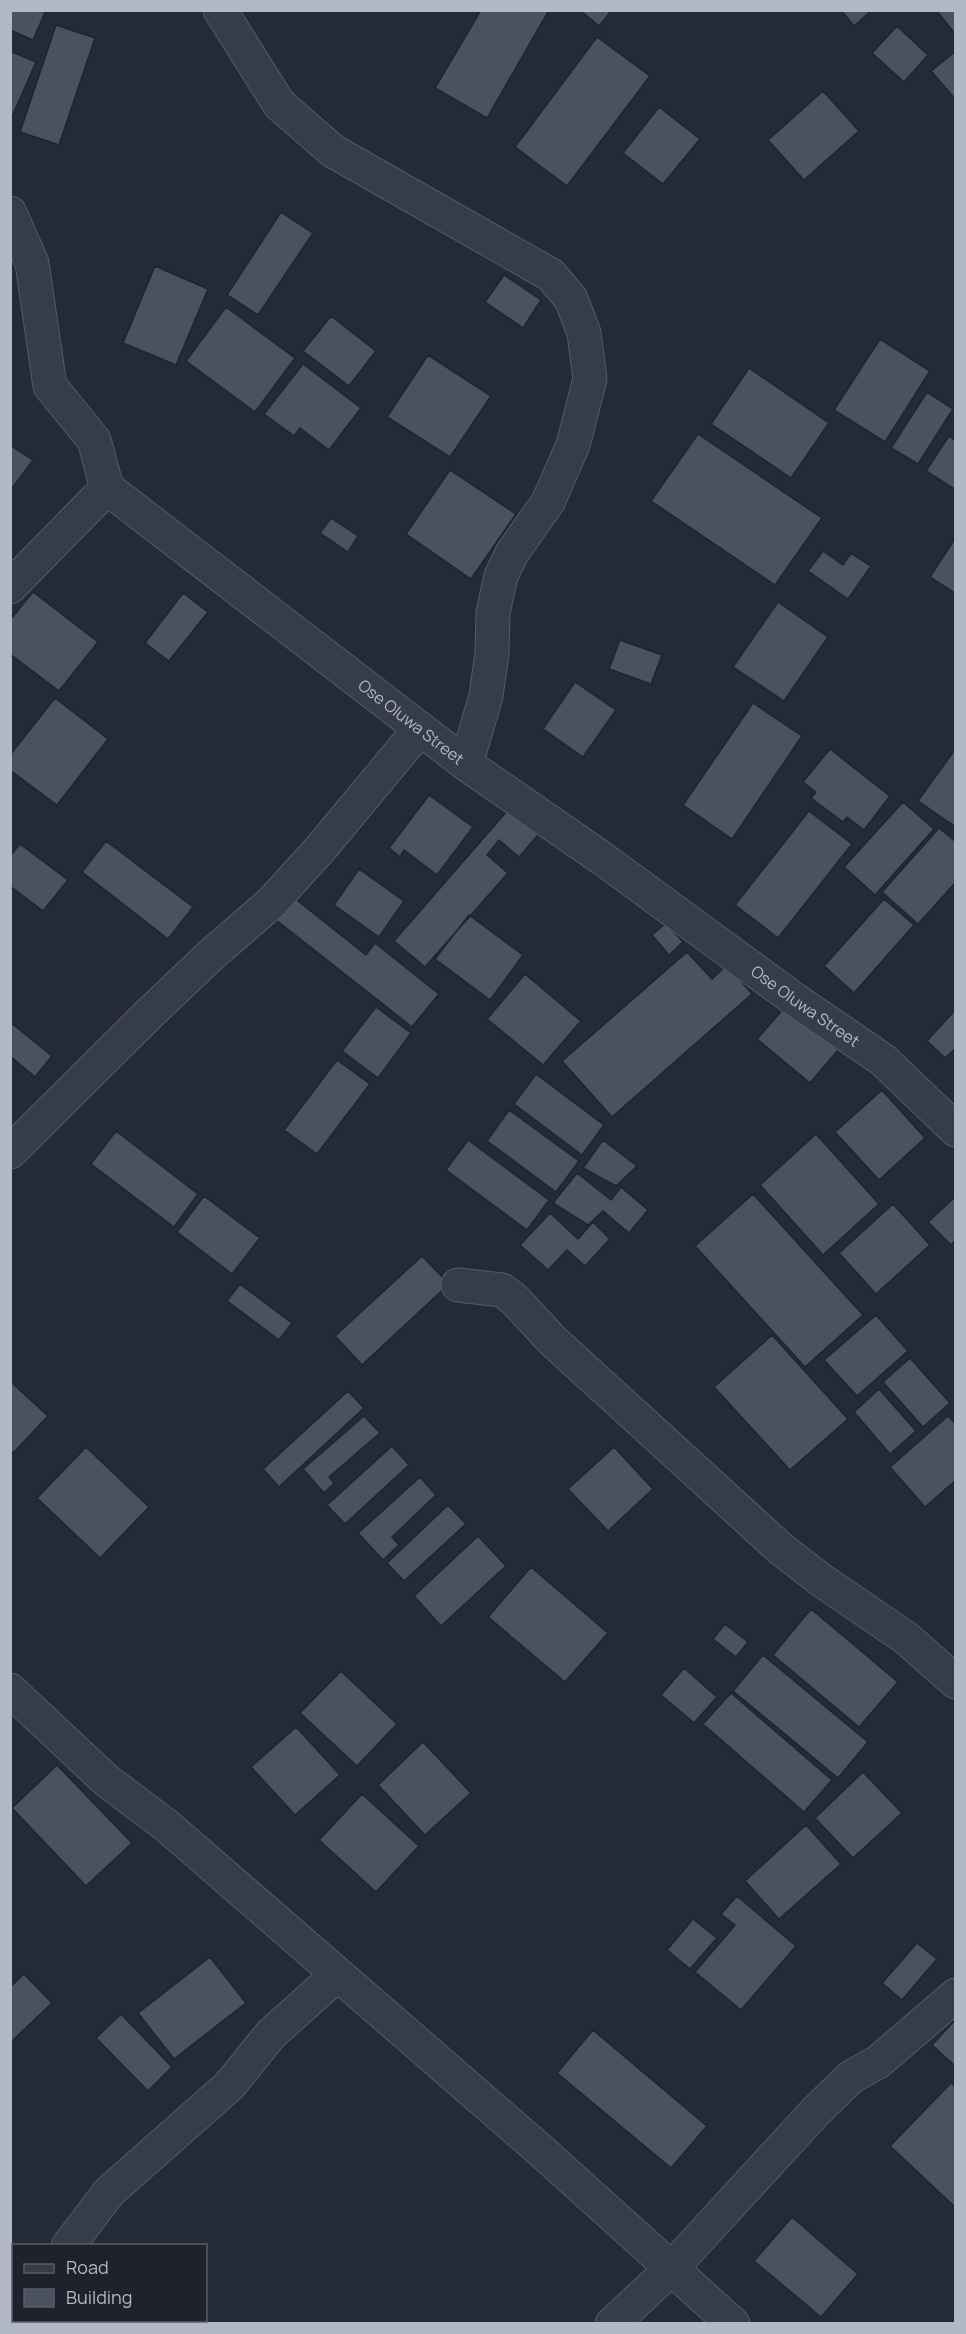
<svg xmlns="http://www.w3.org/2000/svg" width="966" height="2334" font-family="Manrope,sans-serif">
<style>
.building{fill:#4a5160;stroke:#1f242f;stroke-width:1.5}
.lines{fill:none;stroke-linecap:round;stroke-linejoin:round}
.minor-casing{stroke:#555b66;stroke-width:35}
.minor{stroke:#373d48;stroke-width:33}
.labels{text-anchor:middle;stroke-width:4.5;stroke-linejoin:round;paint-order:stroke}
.street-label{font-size:16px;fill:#b2b8c4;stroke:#1d222d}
</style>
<rect width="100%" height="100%" fill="#242b37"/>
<path class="building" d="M10,10H46L33,40L10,30Z
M481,10H549L487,118L435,88Z
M580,10H612L599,26Z
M841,10H872L854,26Z
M936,10H956V35Z
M56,25L95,38L59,145L20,132Z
M897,26L928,55L904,82L872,53Z
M597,37L650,76L567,186L515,147Z
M10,51L36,62L10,121Z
M956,51V100L931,71Z
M823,91L859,131L804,180L768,140Z
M659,107L700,139L663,184L623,153Z
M281,212L313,233L258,315L227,295Z
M155,266L208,289L176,365L123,343Z
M504,275L541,300L523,328L485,302Z
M226,307L295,358L255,412L186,361Z
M331,316L376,351L349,386L303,351Z
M880,339L930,371L885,442L834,410Z
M428,355L491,396L450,457L387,417Z
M303,364L361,408L329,450L300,428L294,436L264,414Z
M749,368L829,423L791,478L711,424Z
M927,392L953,409L918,464L891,448Z
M698,434L822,518L775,585L651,501Z
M949,436L956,441V490L926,471Z
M10,445L33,460L10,491Z
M450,470L516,514L471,579L406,534Z
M331,518L358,536L348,552L320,533Z
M956,537V594L930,577Z
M823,551L843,565L851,553L871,566L848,599L808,571Z
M33,592L98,642L59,691L10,654V620Z
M183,593L208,612L169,661L145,643Z
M778,602L828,637L784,701L733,667Z
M620,640L662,655L651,684L609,669Z
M575,682L616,710L583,757L543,729Z
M55,698L108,739L57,805L10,770V755Z
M753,703L802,736L732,839L683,805Z
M956,748V827L918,801Z
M830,749L890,796L864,830L847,817L843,822L811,798L816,792L803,782Z
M429,795L473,827L437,875L404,850L400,857L389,848Z
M903,802L934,829L875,895L844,867Z
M508,810L538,835L519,857L499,840L487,855L508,873L425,967L394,941Z
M809,811L852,844L778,938L735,905Z
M939,828L956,842V882L918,924L882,892Z
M106,841L193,907L168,939L82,872Z
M20,844L68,880L43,911L10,886V856Z
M359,869L404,901L379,937L334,905Z
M288,893L366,955L375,943L439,994L412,1027L271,916Z
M884,899L914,925L854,993L824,966Z
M469,915L523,955L490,1000L435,959Z
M666,923L683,942L669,955L652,935Z
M687,952L712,979L727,965L752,994L612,1117L562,1061Z
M525,974L581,1021L543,1065L487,1019Z
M376,1007L411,1033L378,1078L342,1051Z
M785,1007L838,1050L810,1083L757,1039Z
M956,1009V1048L945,1058L927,1041Z
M10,1022L52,1056L35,1077L10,1056Z
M337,1060L370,1084L317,1154L284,1130Z
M536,1074L604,1125L582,1155L514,1104Z
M882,1090L925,1138L879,1180L835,1132Z
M509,1110L579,1161L556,1192L487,1141Z
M116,1131L198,1194L174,1227L91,1164Z
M816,1134L879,1204L823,1255L760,1185Z
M468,1140L549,1200L527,1230L446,1170Z
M603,1140L637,1166L616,1186L583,1168Z
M577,1173L611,1200L621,1187L648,1210L629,1233L603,1211L588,1225L553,1203Z
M753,1194L863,1315L805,1367L695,1246Z
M204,1196L260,1238L232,1274L177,1232Z
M956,1196V1240L951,1245L928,1222Z
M893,1204L930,1245L876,1294L839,1253Z
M550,1213L578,1239L593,1222L610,1239L585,1266L567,1250L548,1270L520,1245Z
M422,1256L449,1284L362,1365L335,1336Z
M240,1284L292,1323L279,1340L227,1301Z
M876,1315L908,1351L857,1396L824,1360Z
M772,1335L848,1419L790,1470L714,1387Z
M910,1358L950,1403L923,1427L883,1382Z
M10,1381L48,1416L13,1453L10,1450Z
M879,1389L916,1431L890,1454L854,1412Z
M348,1391L364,1408L279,1487L263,1469Z
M364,1416L380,1433L329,1477L334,1483L324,1493L303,1469Z
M948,1416L956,1424V1480L925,1507L890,1467Z
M392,1446L409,1465L345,1524L327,1505Z
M86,1447L149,1507L100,1558L37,1498Z
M614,1447L653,1489L608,1531L568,1489Z
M420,1477L436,1495L392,1537L399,1545L383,1560L358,1533Z
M448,1505L466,1524L404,1581L387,1563Z
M478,1536L506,1566L441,1626L414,1596Z
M531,1567L608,1633L565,1682L488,1617Z
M811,1609L898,1682L859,1727L773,1655Z
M725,1624L748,1642L736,1657L713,1639Z
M763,1655L868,1742L838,1778L733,1691Z
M684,1668L717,1697L694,1723L661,1695Z
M341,1671L397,1724L357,1766L300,1713Z
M731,1693L832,1780L804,1812L703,1724Z
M296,1727L340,1775L295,1815L251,1767Z
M423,1742L471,1793L425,1835L378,1785Z
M57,1765L132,1843L86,1886L12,1808Z
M863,1772L902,1813L853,1858L815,1818Z
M362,1794L419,1846L376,1892L319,1840Z
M806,1825L841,1864L779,1919L745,1881Z
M737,1896L796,1946L741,2010L695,1972L735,1925L721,1914Z
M693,1919L717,1938L690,1969L667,1950Z
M917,1943L937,1959L902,2000L882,1983Z
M210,1957L246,2003L174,2059L138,2013Z
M24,1974L52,2003L10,2043V1987Z
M121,2014L172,2067L148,2091L96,2038Z
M956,2019V2067L932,2045Z
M593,2030L707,2126L671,2168L557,2073Z
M951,2083L956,2087V2208L890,2146Z
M792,2217L858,2274L821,2317L754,2261Z
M10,2301L14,2304V2320H17L14,2324H10Z
M145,2320H204L208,2324H143Z"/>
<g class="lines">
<defs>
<g id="minor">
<path d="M220,10L279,104L333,151L551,275L571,299L584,333L590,379L573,445L548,502L512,553L501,576L493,613L492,653L486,696L466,764"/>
<path id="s1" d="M10,213L32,263L50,386L94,440L107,488L466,764L603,859L794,999L883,1060L956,1130"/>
<path d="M10,587L107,488"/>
<path d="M10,1152L149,1014L211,955L271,903L321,848L419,730"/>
<path d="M458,1285L502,1290L514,1299L552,1340L781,1549L821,1580L906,1638L956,1682"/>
<path d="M10,1690L106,1780L167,1826L539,2149L733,2324"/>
<path d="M68,2246L109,2192L230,2085L271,2034L337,1975"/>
<path d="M10,2285L14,2284"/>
<path d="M612,2324L671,2269L816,2111L851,2077L878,2062L956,1995"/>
</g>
</defs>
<use href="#minor" class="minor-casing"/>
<use href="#minor" class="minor"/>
</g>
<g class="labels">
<g class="street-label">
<text dy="6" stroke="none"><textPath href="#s1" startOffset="682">Ose Oluwa Street</textPath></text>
<text dy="6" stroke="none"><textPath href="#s1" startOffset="1168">Ose Oluwa Street</textPath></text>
</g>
</g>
<rect width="966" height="2334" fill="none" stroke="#b2b8c4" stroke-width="24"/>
<rect x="12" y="2244" width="195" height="78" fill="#1d222d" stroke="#595e69" stroke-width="1.5"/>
<rect x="24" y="2264" width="30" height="9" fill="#373d48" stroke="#595e69" stroke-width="1.5"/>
<text x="66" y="2274" font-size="18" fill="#b2b8c4">Road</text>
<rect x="24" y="2289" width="30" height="18" fill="#4a5160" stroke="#595e69" stroke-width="1.5"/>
<text x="66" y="2304" font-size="18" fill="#b2b8c4">Building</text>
</svg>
